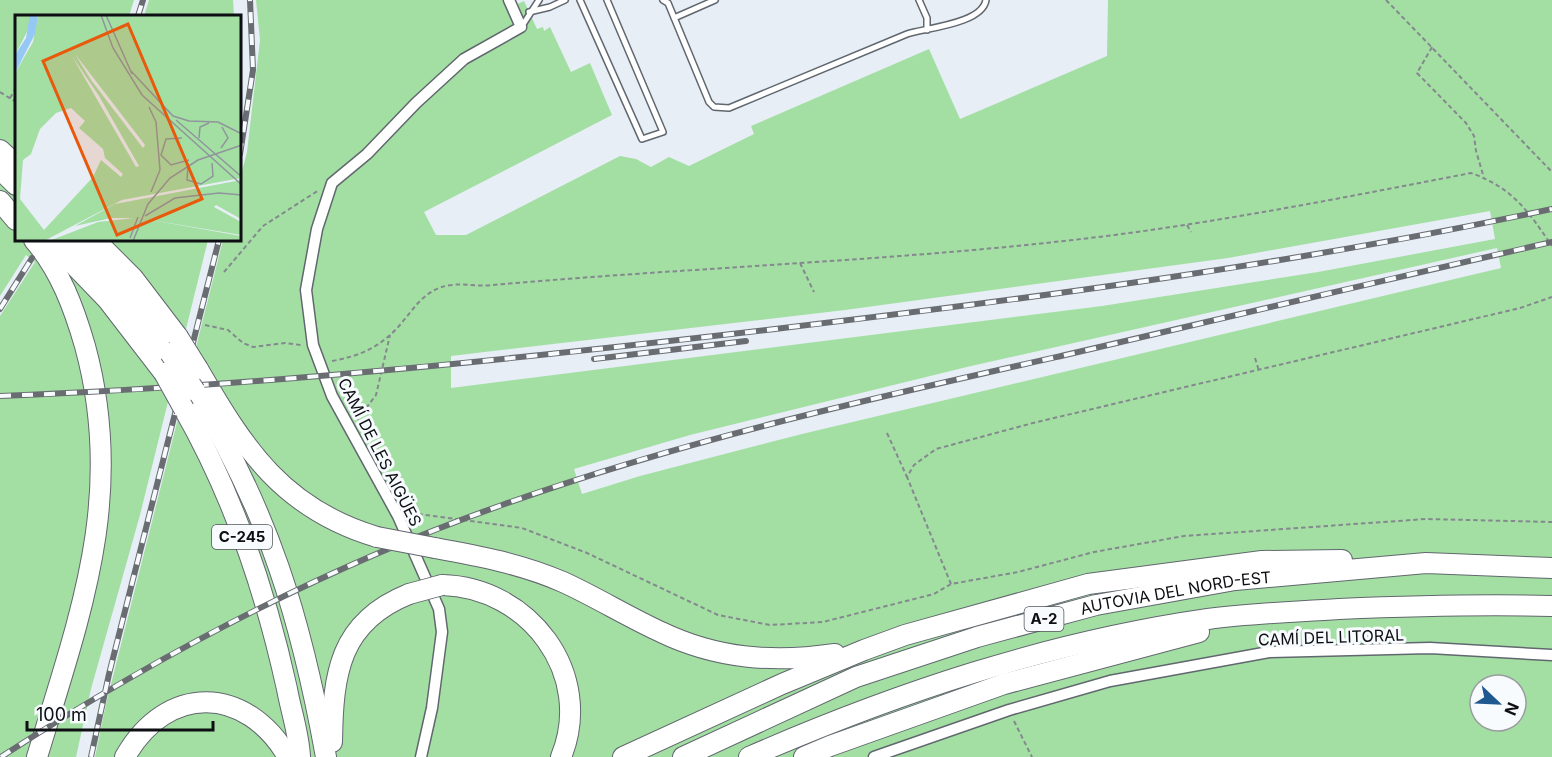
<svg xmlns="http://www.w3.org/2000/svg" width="1552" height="757" font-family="Inter,sans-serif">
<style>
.green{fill:#a3dfa3;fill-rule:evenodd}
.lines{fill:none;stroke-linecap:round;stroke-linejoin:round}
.lane-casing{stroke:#61676e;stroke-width:8}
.street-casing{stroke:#61676e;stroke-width:13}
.highway-casing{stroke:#61676e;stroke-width:22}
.path{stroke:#84898e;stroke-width:2;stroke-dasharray:4.5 3;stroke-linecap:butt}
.lane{stroke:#fff;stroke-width:5}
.street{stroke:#fff;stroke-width:10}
.highway{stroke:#fff;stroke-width:20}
.rail-casing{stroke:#696d72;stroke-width:6}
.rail{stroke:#f8fbfe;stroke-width:4;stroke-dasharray:11;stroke-linecap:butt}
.highway-bridge-casing{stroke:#61676e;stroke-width:22;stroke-linecap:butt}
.highway-bridge{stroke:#fff;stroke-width:20}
.labels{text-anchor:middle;stroke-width:6;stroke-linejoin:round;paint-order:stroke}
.shield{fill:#f8fbfe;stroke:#545659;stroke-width:1.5}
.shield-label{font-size:15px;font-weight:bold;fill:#0d0f12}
.street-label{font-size:16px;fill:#0d0f12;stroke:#f8fbfe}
.inset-road{fill:none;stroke:#90959b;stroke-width:1.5}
.view{fill:#e8590c;fill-opacity:0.15;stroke:#e8590c;stroke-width:3}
.inset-edge{fill:none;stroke:#0d0f12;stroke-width:3}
</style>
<rect width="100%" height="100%" fill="#e7eef6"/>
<path class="green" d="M0,0H134L129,16H16V240H208L140,515L91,689L76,757H0V316L35,262L26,255L0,296Z
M149,0H233L234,16H144Z
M256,0H510L513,6L524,1L537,29L543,27L544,31L550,27L571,72L590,63L612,115L424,212L436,235H466L620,156L636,159L651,167L669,157L689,166L754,134L751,126L929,49L960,119L1107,56L1108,0H1552V757H95L106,704L223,240H240V179L247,152L260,40ZM1490,211L1495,239L1318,272L1102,306L451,388V356L845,310L1228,258ZM1497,248L1501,268L802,434L640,476L582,494L574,469L690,435L971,366ZM1480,685H1516V721H1480Z"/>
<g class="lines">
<defs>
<path id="lane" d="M580,0L642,139L663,132L607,0
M663,0L668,3L709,102L714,107L729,108L907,34C925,28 982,24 986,0
M919,0L927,18V30
M529,12L550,7L565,0
M674,18L715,0
M522,26L539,0"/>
<path id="street" d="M421,757L432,708L442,632L439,609L398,516L332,396L313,345L306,290L317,229L332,183L367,154L416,103L464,59L521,27L509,0
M874,757L1009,710L1110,681L1269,652L1430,648L1552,655"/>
<g id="highway">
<path d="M0,150L16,165"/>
<path d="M0,169L16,185"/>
<path d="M0,201L16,220"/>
<path d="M34,240C60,270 74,308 85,346C126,496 80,615 37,757"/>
<path d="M50,240L107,299L164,373"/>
<path d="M74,240L118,285L170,353"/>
<path d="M95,240L133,278L178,337"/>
<path d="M198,369C245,450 283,509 377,537"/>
<path d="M195,391C269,513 301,618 326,757"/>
<path d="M184,409C233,495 266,593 287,689C291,711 299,734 300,757"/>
<path d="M435,548C479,556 522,564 563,582C596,597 628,617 661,632C717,659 774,663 835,654"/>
<path d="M442,585C529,587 595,674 561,757"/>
<path d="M332,742C333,674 339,622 409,594"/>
<path d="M125,757C167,683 246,685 288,757"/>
<path d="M623,757L782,684L864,650L905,635L1088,584L1262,561L1342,560"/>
<path id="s1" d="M683,757L856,677L977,637L1096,605L1235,580L1426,563L1552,568"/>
<path d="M749,757C896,693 1048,642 1208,619C1251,613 1295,612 1339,609C1410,606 1481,604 1552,606"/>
<path d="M804,757L830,746L1004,684L1199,632"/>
</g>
</defs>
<use href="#lane" class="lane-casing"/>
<use href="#street" class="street-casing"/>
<use href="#highway" class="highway-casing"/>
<path class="path" d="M1386,0L1552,172
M1432,47L1417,73L1466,123L1474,136L1476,151L1484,178
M0,92L16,102
M10,98L16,88
M1187,225L1191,232
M800,263L814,292
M224,272L263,226L319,190
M205,325L228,330L243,343L253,347L285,343L301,345
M1255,358L1259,371
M332,361C354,357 372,351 390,335C411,317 420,288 452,285C465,283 479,287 493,285C683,268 874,262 1064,241C1201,226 1336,199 1471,173C1513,188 1528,211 1552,246
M357,420L376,395L390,335
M887,433L907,477
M391,480L400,483L419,514L522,528L587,553L718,615L770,625L823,622L934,594L951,584L1018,572L1094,552L1184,536L1426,519L1552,522
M951,584L907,477L914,465L936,449L1033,423L1520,308L1552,297
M1014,721L1032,757"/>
<use href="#lane" class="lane"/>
<use href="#street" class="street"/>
<use href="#highway" class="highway"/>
<defs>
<path id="rail" d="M138,16L143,0
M240,154L253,70L250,0
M0,309L32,258
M594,359L746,341
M0,396C261,386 516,359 775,329C1036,298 1295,264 1552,209
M1,757C158,655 325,567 502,505C684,440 873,398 1061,356C1225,318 1388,279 1552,242
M91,757L109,674L219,240"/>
</defs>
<use href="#rail" class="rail-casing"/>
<use href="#rail" class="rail"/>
<defs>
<path id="highway-bridge" d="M178,337L198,369
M170,353L195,391
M164,373L184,409
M377,537L435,548
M409,594L442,585"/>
</defs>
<use href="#highway-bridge" class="highway-bridge-casing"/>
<use href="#highway-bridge" class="highway-bridge"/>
</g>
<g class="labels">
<g class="shield">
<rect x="212" y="525" width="60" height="24" rx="4.5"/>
<rect x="1024.5" y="607" width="39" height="24" rx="4.5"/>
</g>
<g class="shield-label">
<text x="242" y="542">C-245</text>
<text x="1044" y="624">A-2</text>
</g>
<g class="street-label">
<text transform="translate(380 452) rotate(63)" y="6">CAMÍ DE LES AIGÜES</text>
<text dy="6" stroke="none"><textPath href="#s1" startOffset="522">AUTOVIA DEL NORD-EST</textPath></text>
<text transform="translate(1331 637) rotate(-2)" y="6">CAMÍ DEL LITORAL</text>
</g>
</g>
<g transform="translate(15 15)">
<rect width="226" height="226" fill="#e7eef6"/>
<path d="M0,0H15V11L0,40ZM23,0H226V163L107,185L29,226H1L0,58L18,27ZM60,39L130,130L128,133L76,65ZM57,41L84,81L124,151L121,152ZM56,93L70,106L64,113L88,134L90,143L108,159L106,162L86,145L78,162L29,215L5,184L8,145L16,139L25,114L41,98ZM226,165V204L201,190L199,192L226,207V220L130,204L226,221V226H34L83,207L119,203H96L60,211L100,189Z" fill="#a3dfa3" fill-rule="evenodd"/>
<path d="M15,0H23L20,19L0,58V40L11,23Z" fill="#96c8f6"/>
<path class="inset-road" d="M86,0L98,33L127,80L227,170M91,0L117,59M116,56L158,101L174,106L203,107L227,119M134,92L141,107L145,155L136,177M161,105L227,162M167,123L151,124L146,140L156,150L174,145M184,123L185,112L194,108M206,133L213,123L207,112M173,151L172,165L186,169L198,161L197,148M130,201L160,183L204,178L227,180M115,223L123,202M118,226L133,189L155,163L183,145L227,130"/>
<path class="view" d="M113,9L187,184L102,220L28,46Z"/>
<rect width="226" height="226" class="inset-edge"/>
</g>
<g transform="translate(1498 703) rotate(113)"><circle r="28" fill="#f8fbfe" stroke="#9a9da0" stroke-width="1.5"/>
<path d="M0-4.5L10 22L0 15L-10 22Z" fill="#205890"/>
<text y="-9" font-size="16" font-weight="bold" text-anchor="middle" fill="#0d0f12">N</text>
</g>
<path d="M27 721v9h186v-9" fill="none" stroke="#0d0f12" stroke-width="3"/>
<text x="36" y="721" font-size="18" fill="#0d0f12" stroke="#f8fbfe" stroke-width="4.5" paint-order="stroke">100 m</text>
</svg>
